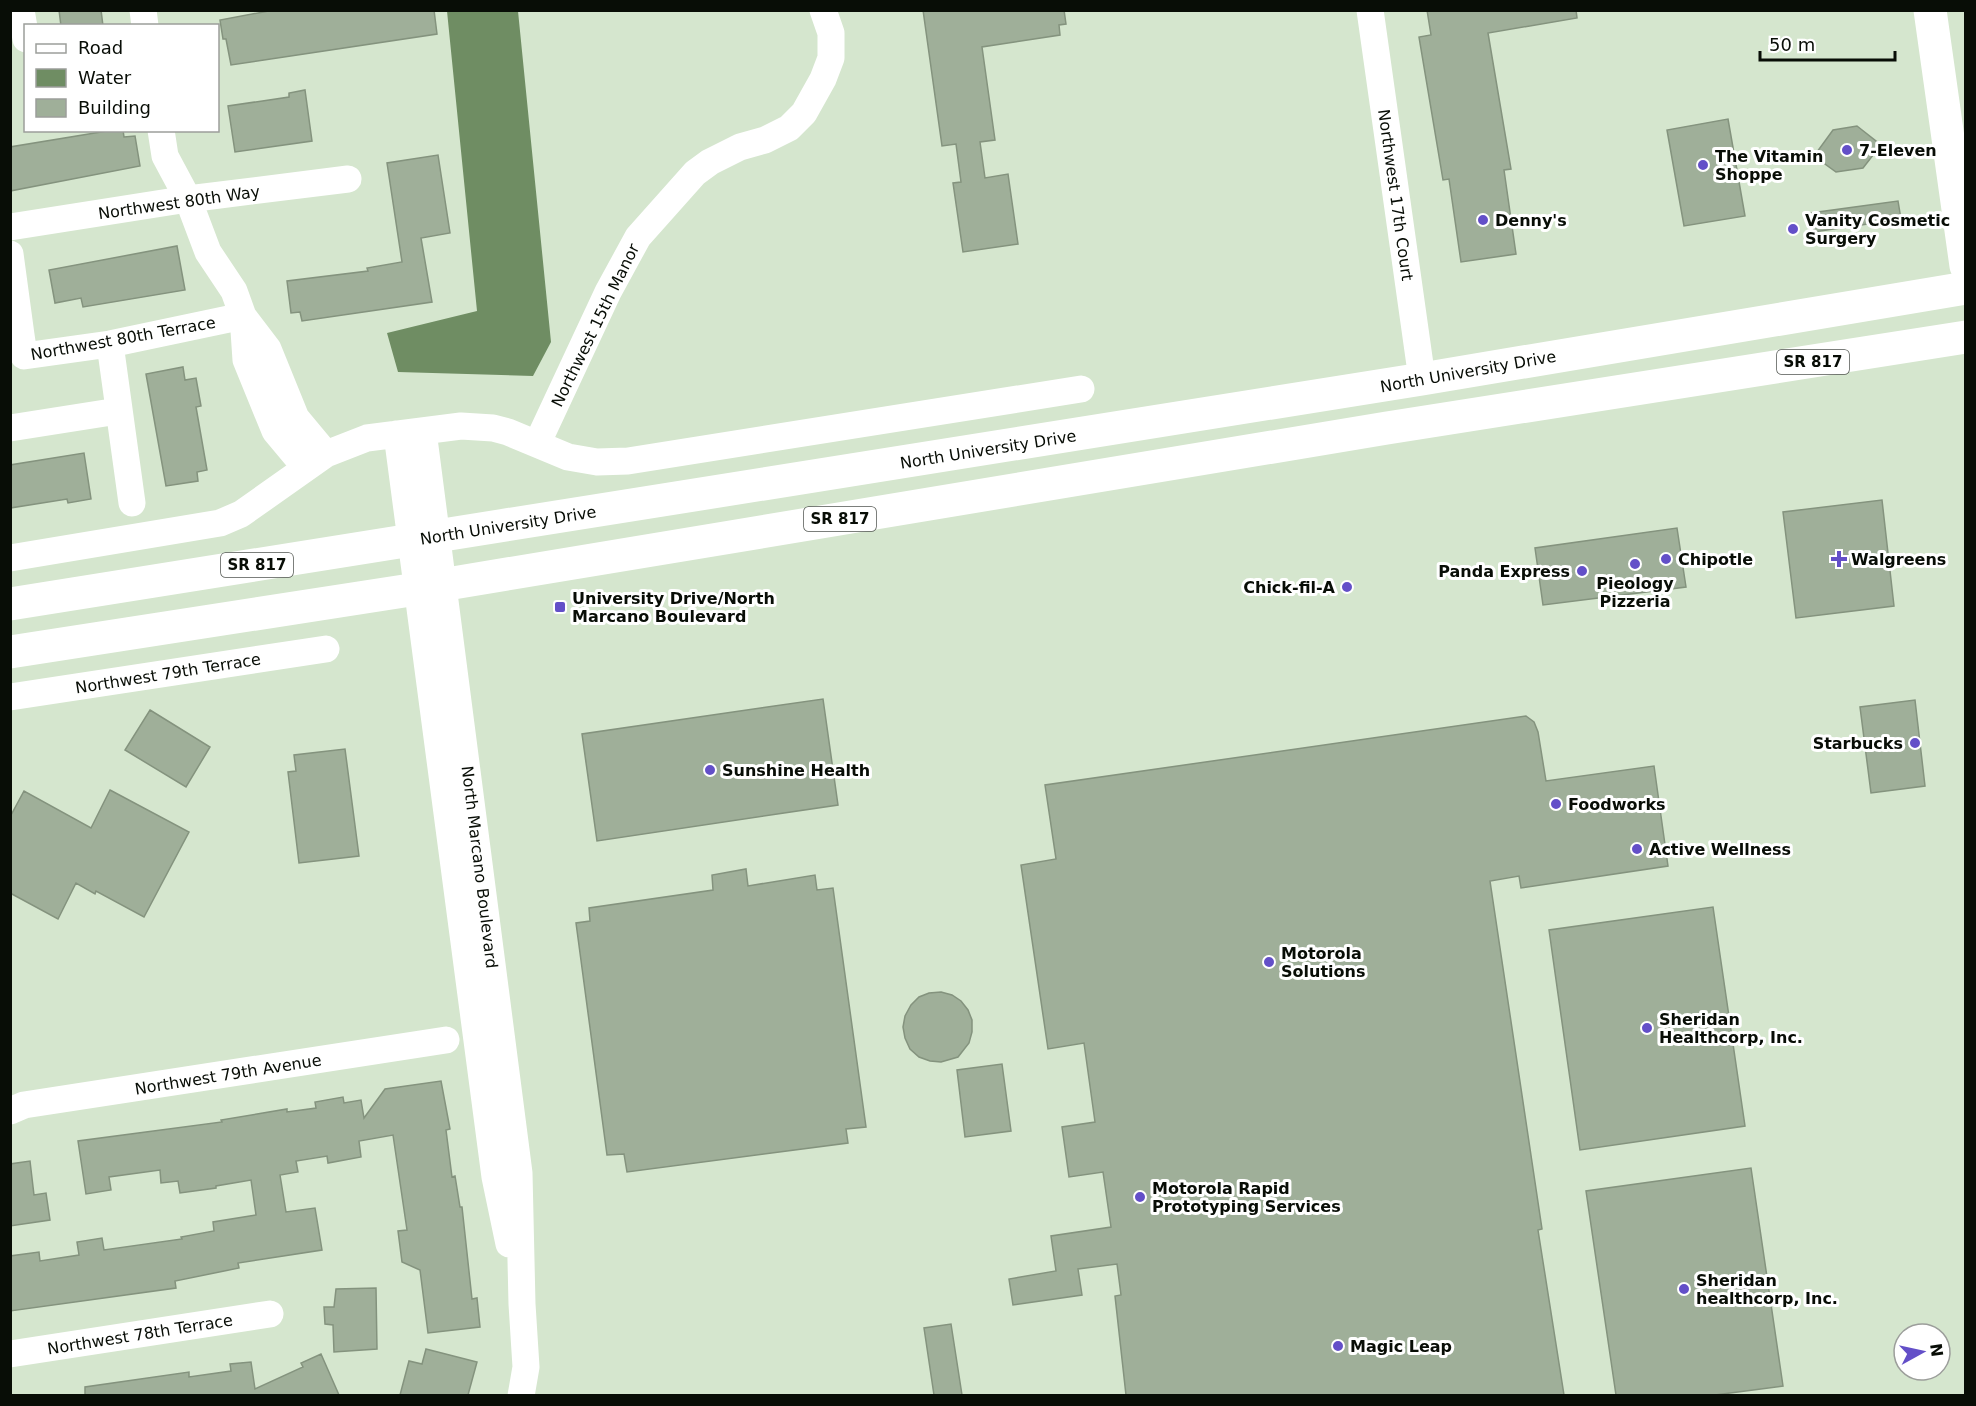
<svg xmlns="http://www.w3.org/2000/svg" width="1976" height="1406" font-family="'DejaVu Sans',sans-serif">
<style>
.water{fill:#6f8d63}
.building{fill:#9faf99;stroke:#84937e;stroke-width:1.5}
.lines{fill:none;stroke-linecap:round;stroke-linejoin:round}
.minor{stroke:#fff;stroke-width:27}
.major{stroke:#fff;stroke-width:33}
.highway{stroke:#fff;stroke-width:33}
.poi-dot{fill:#634fc8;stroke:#fff;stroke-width:2}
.labels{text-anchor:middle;stroke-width:6;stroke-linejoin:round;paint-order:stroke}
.shield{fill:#fff;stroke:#525651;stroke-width:1.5}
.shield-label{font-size:15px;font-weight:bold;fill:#080d06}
.poi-label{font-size:16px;font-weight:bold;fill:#080d06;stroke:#fff;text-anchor:start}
.street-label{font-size:16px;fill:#080d06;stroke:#fff}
</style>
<rect width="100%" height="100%" fill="#d5e6ce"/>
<path class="water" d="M447,11H518L551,342L533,376L398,372L387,333L477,311Z"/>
<path class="building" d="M59,10H101L103,26H61Z
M274,10H434L437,34L231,65L226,39H223L220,20Z
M923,10H1064L1066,24L1059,25L1060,35L982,47L995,140L980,142L985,178L1008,174L1018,244L963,252L953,183L961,182L956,144L942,146Z
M1427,10H1576L1577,18L1488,33L1511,169L1504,170L1516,254L1461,262L1449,179L1443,180L1419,37L1431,35Z
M305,90L312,141L235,152L228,106L289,97V93Z
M1728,119L1745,216L1684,226L1667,130Z
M1857,126L1881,145L1863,168L1836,172L1814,156L1833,130Z
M113,130H123L124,137L135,136L140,166L10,191V147Z
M438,155L450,233L421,238L432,302L302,321L300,312L291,313L287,281L368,271L367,268L402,262L387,163Z
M1898,201L1901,219L1814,232L1811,213Z
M177,246L185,290L83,307L81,298L55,303L49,270Z
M183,367L185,380L196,378L201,406L196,407L207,470L197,472L198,481L166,486L146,374Z
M84,453L91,499L68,503L67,499L10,508V465Z
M1882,500L1894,606L1796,618L1783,512Z
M1677,528L1686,587L1543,605L1535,548Z
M823,699L838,805L597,841L582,734Z
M1915,700L1925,786L1871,793L1860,707Z
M150,710L210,747L186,787L125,750Z
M1526,716L1534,722L1538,732L1546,781L1654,766L1668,866L1521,888L1519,876L1490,881L1542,1229L1538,1230L1564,1395H1126L1115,1296L1121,1295L1117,1264L1078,1269L1082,1295L1013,1305L1009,1279L1056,1271L1051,1236L1111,1227L1103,1172L1069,1177L1062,1127L1095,1122L1084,1043L1048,1049L1021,865L1056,859L1045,785Z
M345,749L359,856L299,863L288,772L296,771L294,755Z
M110,790L189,832L144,917L96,891L95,894L76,883L58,919L10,893V817L24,791L91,828Z
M746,869L748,886L815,875L817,890L833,888L866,1127L846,1129L848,1143L627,1172L624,1154L607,1155L576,923L590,921L589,908L713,890L712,875Z
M1713,907L1745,1126L1580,1150L1549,930Z
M941,992L952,995L961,1001L968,1010L972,1020V1032L969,1043L958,1057L941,1062L930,1061L919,1057L910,1049L905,1038L903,1027L905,1016L911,1005L919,997L929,993Z
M1002,1064L1011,1131L965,1137L957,1070Z
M441,1081L450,1129L446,1130L452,1177L455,1176L460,1207H462L472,1299L477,1298L480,1327L428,1333L420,1270L402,1262L398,1231L407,1230L393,1135L359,1141L361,1157L328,1163L327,1156L296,1161L298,1172L280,1175L286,1212L315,1208L322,1250L238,1263L239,1268L175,1281L176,1288L10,1311V1256L39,1252L40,1261L79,1255L77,1242L102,1238L104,1250L182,1239L181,1237L214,1231L213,1222L256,1215L251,1180L216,1186V1188L180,1193L178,1181L161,1183L160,1170L109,1177L111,1190L86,1194L78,1141L222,1122L221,1120L287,1109V1112L316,1108L315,1102L343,1097L344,1103L361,1100L364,1118L385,1089Z
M30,1161L34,1195L46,1193L50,1220L10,1226V1164Z
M1751,1168L1783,1386L1715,1395H1616L1586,1191Z
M376,1288L377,1349L334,1352L333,1325L325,1324L324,1307H334L336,1289Z
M951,1324L962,1395H934L924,1328Z
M426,1349L477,1362L468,1395H400L409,1361L422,1364Z
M321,1354L339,1395H85V1387L189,1372V1377L231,1371L230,1364L251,1362L255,1389L303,1367L301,1363Z"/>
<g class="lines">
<path class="minor" d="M21,10L26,39
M143,10L145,26
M1370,10L1422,379
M161,130L165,156L188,199L208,252L234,291L243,316L246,360L275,431L306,468
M10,227L188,199L348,179
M10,254L21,335L10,337
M243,316L268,349L296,418L326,454
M21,335L24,356L110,344L243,316
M110,344L132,503
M10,428L118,411
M423,431L519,1173L522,1304L526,1367L521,1396
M397,434L495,1177L509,1244
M537,444L608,292L638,237L695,173L710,162L740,147L765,140L789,128L804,113L823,79L831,58V33L823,10
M10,558L220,523L241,514L326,454L367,438L461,426L493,428L508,432L568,457L597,462L628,461L1081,389
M10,697L326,649
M10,1111L24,1105L446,1040
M10,1354L270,1314"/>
<path class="major" d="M10,604L1422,379L1966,288
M10,652L417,589L1387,428L1966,337"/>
<path class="highway" d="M1930,10L1966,266"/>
</g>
<g class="poi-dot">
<circle cx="1847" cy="150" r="6"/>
<circle cx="1703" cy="165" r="6"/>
<circle cx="1483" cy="220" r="6"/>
<circle cx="1793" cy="229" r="6"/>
<circle cx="1666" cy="559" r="6"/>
<path d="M1836 550h6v6h6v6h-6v6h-6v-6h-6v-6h6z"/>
<circle cx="1635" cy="564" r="6"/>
<circle cx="1582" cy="571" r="6"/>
<circle cx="1347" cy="587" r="6"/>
<rect x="554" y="601" width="12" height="12" rx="3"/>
<circle cx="1915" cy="743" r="6"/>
<circle cx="710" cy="770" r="6"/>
<circle cx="1556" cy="804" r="6"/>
<circle cx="1637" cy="849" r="6"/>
<circle cx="1269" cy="962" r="6"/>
<circle cx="1647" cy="1028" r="6"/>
<circle cx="1140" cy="1197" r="6"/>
<circle cx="1684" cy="1289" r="6"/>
<circle cx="1338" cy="1346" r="6"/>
</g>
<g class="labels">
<g class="shield">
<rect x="1777" y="350" width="72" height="24" rx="4.5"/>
<rect x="804" y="507" width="72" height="24" rx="4.5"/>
<rect x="221" y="553" width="72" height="24" rx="4.5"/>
</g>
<g class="shield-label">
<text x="1813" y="367">SR 817</text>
<text x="840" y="524">SR 817</text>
<text x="257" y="570">SR 817</text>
</g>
<g class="poi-label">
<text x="1859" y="156">7-Eleven</text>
<text x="1715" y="162">The Vitamin<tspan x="1715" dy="18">Shoppe</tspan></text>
<text x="1495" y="226">Denny's</text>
<text x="1805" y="226">Vanity Cosmetic<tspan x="1805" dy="18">Surgery</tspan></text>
<text x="1678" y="565">Chipotle</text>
<text x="1851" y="565">Walgreens</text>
<text x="1570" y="577" text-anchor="end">Panda Express</text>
<text x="1635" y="589" text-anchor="middle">Pieology<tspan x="1635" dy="18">Pizzeria</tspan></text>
<text x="1335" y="593" text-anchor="end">Chick-fil-A</text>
<text x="572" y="604">University Drive/North<tspan x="572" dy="18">Marcano Boulevard</tspan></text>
<text x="1903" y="749" text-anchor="end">Starbucks</text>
<text x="722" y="776">Sunshine Health</text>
<text x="1568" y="810">Foodworks</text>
<text x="1649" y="855">Active Wellness</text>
<text x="1281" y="959">Motorola<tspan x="1281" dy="18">Solutions</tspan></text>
<text x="1659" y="1025">Sheridan<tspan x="1659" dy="18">Healthcorp, Inc.</tspan></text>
<text x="1152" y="1194">Motorola Rapid<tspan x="1152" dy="18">Prototyping Services</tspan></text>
<text x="1696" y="1286">Sheridan<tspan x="1696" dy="18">healthcorp, Inc.</tspan></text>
<text x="1350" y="1352">Magic Leap</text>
</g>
<g class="street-label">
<text transform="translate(1396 195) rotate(82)" y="6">Northwest 17th Court</text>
<text transform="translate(179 202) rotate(-8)" y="6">Northwest 80th Way</text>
<text transform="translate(595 325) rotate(-64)" y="6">Northwest 15th Manor</text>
<text transform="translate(123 338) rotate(-10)" y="6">Northwest 80th Terrace</text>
<text transform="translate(1468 371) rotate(-10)" y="6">North University Drive</text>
<text transform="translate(988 449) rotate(-9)" y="6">North University Drive</text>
<text transform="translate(508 525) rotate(-9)" y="6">North University Drive</text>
<text transform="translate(168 673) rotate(-9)" y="6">Northwest 79th Terrace</text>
<text transform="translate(480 867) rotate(83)" y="6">North Marcano Boulevard</text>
<text transform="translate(228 1074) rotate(-9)" y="6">Northwest 79th Avenue</text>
<text transform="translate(140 1334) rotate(-9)" y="6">Northwest 78th Terrace</text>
</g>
</g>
<rect width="1976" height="1406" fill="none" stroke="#080d06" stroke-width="24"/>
<rect x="24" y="24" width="195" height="108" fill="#ffffff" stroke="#9c9e9b" stroke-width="1.5"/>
<rect x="36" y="44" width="30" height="9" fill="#ffffff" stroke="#9c9e9b" stroke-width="1.5"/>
<text x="78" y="54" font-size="18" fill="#080d06">Road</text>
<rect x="36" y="69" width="30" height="18" fill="#6f8d63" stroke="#9c9e9b" stroke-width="1.5"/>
<text x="78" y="84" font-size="18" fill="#080d06">Water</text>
<rect x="36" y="99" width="30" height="18" fill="#9faf99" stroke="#9c9e9b" stroke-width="1.5"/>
<text x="78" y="114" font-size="18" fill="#080d06">Building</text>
<g transform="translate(1922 1352) rotate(82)"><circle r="28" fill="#ffffff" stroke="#9c9e9b" stroke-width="1.5"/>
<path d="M0-4.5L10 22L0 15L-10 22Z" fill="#634fc8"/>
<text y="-9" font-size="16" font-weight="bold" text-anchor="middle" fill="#080d06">N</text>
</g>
<path d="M1760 51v9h135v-9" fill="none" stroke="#080d06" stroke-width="3"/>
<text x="1769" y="51" font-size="18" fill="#080d06" stroke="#ffffff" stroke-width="4.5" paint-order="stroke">50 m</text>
</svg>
